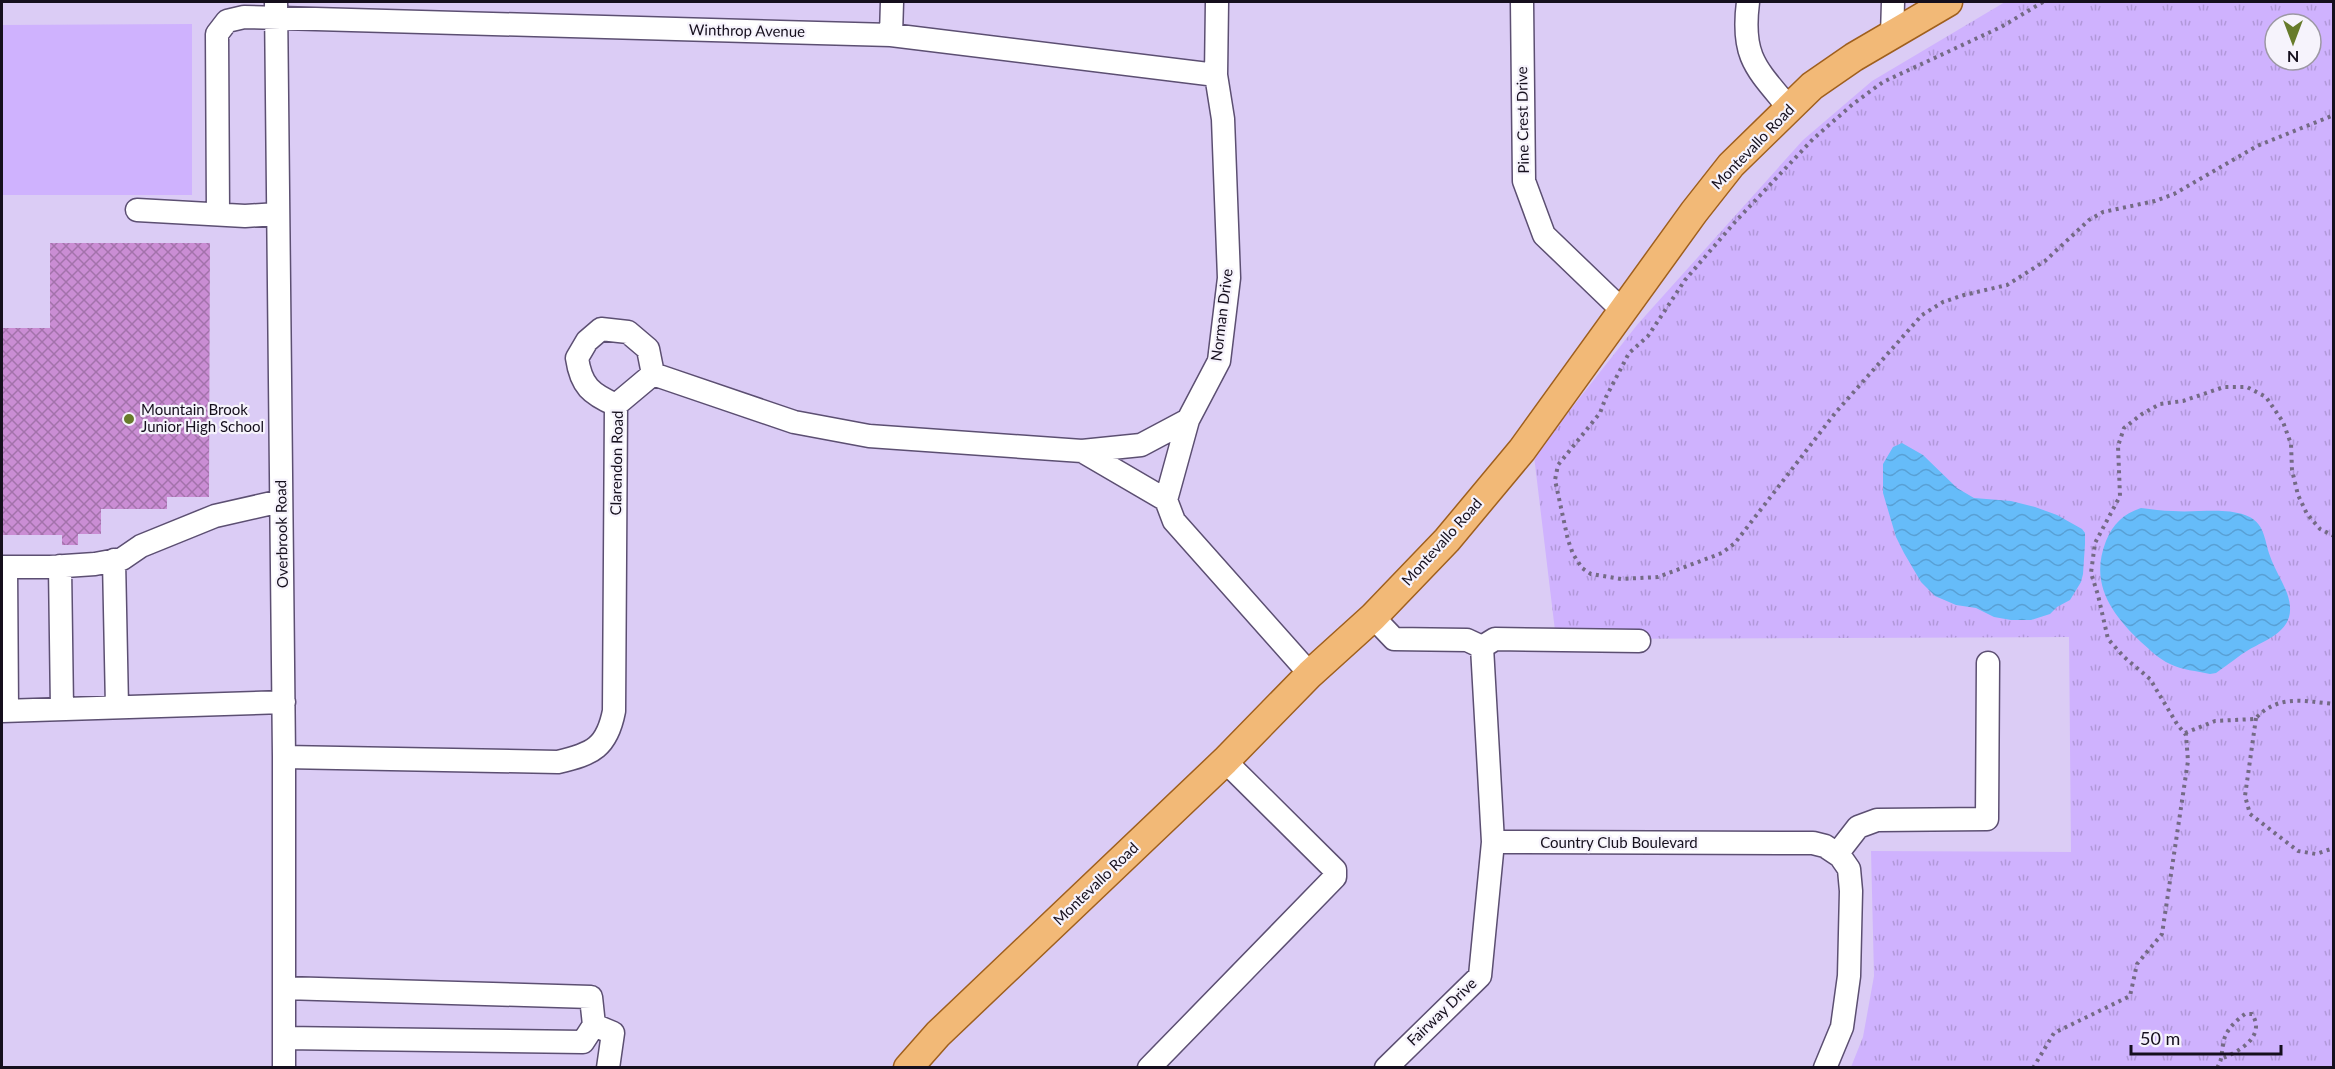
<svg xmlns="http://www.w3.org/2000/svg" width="2335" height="1069" font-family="Lato,sans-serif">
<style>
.grass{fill:url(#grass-tufts);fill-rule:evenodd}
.pitch{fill:#cfb2fe}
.water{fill:url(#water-waves)}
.building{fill:url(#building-cross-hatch)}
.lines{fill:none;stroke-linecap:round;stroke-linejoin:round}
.minor-casing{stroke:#5c4f72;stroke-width:25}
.major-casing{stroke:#9f5f1d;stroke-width:31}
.path{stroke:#746a85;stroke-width:4;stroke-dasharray:3 4.5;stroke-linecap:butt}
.minor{stroke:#fff;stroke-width:22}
.major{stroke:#f2b977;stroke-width:28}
.poi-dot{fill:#677b2b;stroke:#f6f3fc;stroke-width:2}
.labels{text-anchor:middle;stroke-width:4.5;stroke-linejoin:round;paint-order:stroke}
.street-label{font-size:15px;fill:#150f1d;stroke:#f6f3fc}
.poi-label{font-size:15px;fill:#150f1d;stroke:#f6f3fc;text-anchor:start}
</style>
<defs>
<pattern id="grass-tufts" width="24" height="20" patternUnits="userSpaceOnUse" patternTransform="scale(1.5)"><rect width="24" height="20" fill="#cfb2fe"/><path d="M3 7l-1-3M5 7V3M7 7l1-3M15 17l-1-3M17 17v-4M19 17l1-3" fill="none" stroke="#b198d9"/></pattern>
<pattern id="water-waves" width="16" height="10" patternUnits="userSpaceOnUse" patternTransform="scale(1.5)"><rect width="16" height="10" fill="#66bcf9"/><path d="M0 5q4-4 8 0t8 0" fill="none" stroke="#58a0d5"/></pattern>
<pattern id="building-cross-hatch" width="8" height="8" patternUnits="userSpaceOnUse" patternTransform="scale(1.5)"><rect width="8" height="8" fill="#ca8dd4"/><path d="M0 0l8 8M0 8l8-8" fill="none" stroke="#a372ab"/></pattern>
</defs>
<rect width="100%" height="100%" fill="#dbccf5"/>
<path class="grass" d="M2005,2H2333V1067H1851L1863,1037L1874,976L1871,851L2071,852L2069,637L1556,639L1534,456L1637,325L1803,140L1872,81ZM2275,24H2311V60H2275Z"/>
<path class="pitch" d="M192,24V195H2V25Z"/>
<path class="water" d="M1902,443L1923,455L1957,488L1974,498L2011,501L2035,507L2057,515L2082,529L2085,533V544L2083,574L2081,582L2070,600L2057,607L2050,614L2031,620H2011L1994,617L1976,608L1956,605L1935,596L1921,582L1904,553L1896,537L1883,493V464L1893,447Z
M2141,508C2152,509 2162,511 2173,511C2196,513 2223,507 2245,515C2265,522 2264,539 2270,556C2274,568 2282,580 2287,593C2299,627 2274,636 2250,649C2238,656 2228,665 2216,673L2210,674C2197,671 2182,670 2170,664C2159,659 2150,650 2141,642C2112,614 2089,584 2106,541C2113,524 2123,514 2141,508Z"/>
<path class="building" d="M50,243H210L209,497H167V509H101V534H78V545H62V535H2V328H50Z"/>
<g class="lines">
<defs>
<path id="minor" d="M276,2L284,757V1068
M1217,2L1216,75L1223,119L1229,278L1219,361L1188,420L1166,500L1174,521L1310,674
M1522,2L1524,181L1544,235L1622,310
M1748,2C1741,57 1756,68 1789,108
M891,35L892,2
M1892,35L1893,2
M137,210L245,216L278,214
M218,214L217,34L227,21L244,17L891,35L1216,75
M653,374L794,422L869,436L1082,451L1166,500
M616,405C591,394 581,386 577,358L587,341L601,329L628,332L648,349L653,374
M1082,451L1141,445L1188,420
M114,560L117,707
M60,566L62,709
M2,567H50L95,564L122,559L141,546L215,516L281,501
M6,567L7,710
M1373,617L1394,639L1467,640L1482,647L1493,842L1480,976L1386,1068
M1482,647L1495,639L1639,641
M2,711L284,702
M284,757L558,762C593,754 607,747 614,711L616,405L653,374
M1493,842L1813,843L1825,846L1840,856L1849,869L1851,891L1849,976L1842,1027L1825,1068
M1837,854L1858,827L1877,820L1987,819L1988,663
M284,988L591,997L594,1025L613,1033L608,1068
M284,1038L583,1042L594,1025
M1149,1068L1335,877V870L1225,761"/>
<path id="major" d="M908,1068L938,1034L1225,761L1310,674L1373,617L1447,540L1522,450L1694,212L1731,165L1812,86L1854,57L1948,2"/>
</defs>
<use href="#minor" class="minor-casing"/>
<use href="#major" class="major-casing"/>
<path class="path" d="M2043,2L2001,27L1883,82L1853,104L1813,139L1735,222L1685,280L1648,336L1629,353L1606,397L1600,413L1558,465L1555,480L1568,540L1573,554L1582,568L1591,574L1621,579L1658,577L1722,553L1735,543L1836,412L1922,315L1943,302L1964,295L2007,285L2045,261L2089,220L2103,212L2155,201L2174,194L2257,146L2334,115
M2256,718L2245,796L2250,814L2298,851L2316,854L2334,848
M2185,733L2215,721L2255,719C2278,694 2303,701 2334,704
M2033,1068L2054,1033L2130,996L2137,964L2162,934L2188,761L2186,735L2177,724L2150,679L2124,657L2108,639L2098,595L2091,573L2095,543L2120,496L2118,446L2124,428L2142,414L2160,404L2183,401L2224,387H2247L2266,397L2283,422L2291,444L2292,470L2298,495L2307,514L2320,529L2334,536
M2217,1068C2223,1058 2221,1054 2223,1045C2224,1032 2235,1021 2245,1014H2252C2266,1036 2240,1051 2223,1058"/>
<use href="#minor" class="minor"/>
<use href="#major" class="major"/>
</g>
<circle class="poi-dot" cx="129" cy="419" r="6"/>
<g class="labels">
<g class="street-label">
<text transform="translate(747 31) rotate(1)" y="5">Winthrop Avenue</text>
<text transform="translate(1523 120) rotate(-91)" y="5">Pine Crest Drive</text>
<text transform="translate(1753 147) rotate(-46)" y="5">Montevallo Road</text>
<text transform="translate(1222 315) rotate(-83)" y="5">Norman Drive</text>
<text transform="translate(617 463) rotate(-89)" y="5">Clarendon Road</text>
<text transform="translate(282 534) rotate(-91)" y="5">Overbrook Road</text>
<text transform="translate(1442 542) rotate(-48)" y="5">Montevallo Road</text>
<text x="1619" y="848">Country Club Boulevard</text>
<text transform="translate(1096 884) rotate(-44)" y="5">Montevallo Road</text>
<text transform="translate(1442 1012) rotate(-44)" y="5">Fairway Drive</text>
</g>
<g class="poi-label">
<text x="141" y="415">Mountain Brook<tspan x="141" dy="17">Junior High School</tspan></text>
</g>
</g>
<rect width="2335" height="1069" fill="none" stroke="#150f1d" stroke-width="6"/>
<g transform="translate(2293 42) rotate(180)"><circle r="28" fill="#f6f3fc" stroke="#9c98a3" stroke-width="1.5"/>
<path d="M0-4.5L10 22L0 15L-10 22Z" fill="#677b2b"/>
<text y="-9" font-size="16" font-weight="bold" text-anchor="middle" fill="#150f1d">N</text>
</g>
<path d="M2131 1045v9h150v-9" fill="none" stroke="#150f1d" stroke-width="3"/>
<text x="2140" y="1045" font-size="18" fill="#150f1d" stroke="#f6f3fc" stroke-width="4.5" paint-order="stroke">50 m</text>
</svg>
